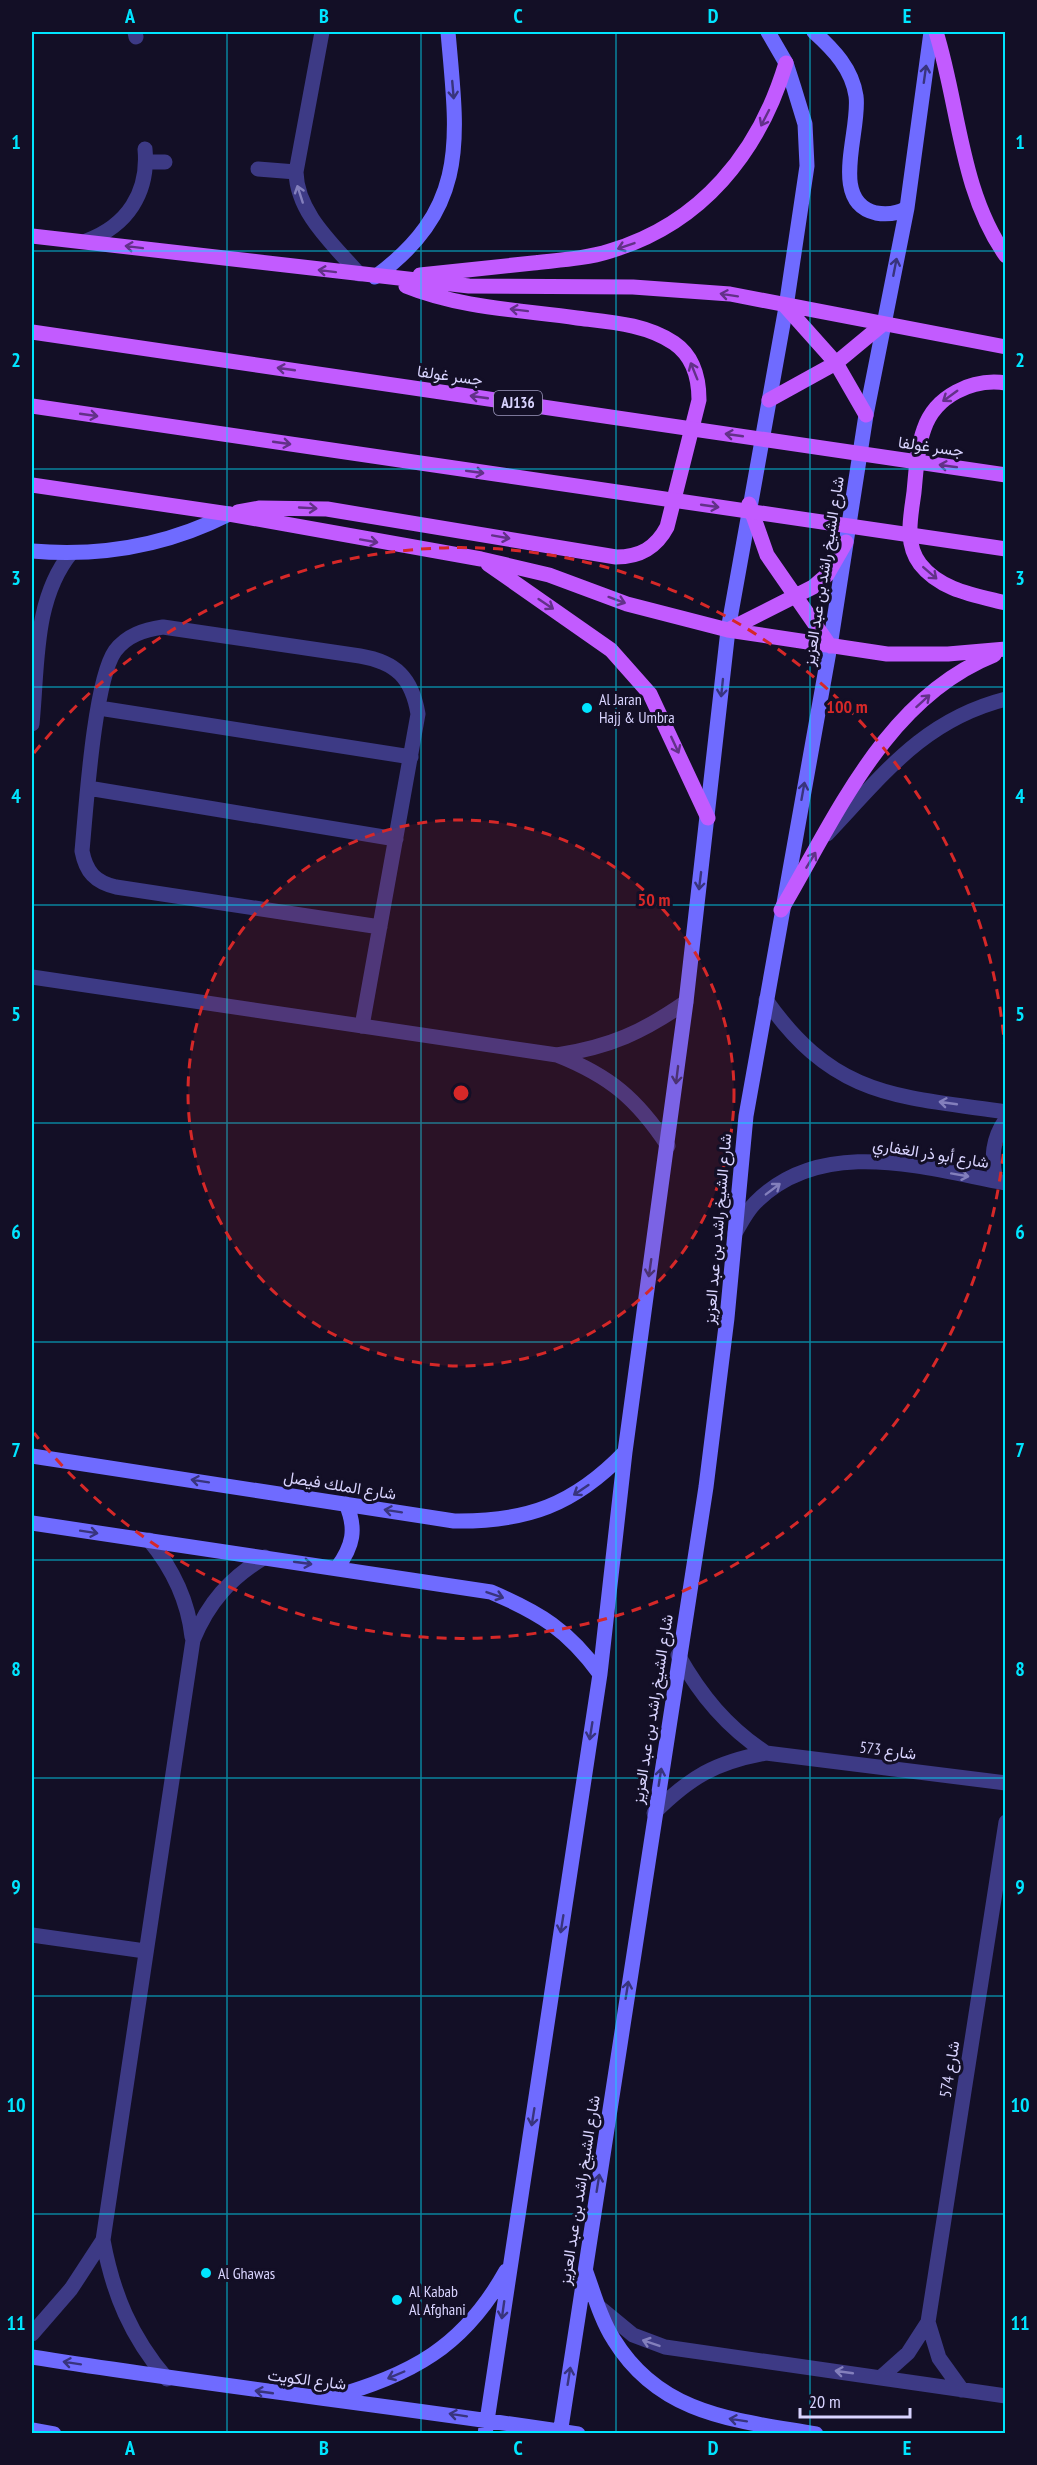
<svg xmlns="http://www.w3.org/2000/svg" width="1037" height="2465" font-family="'PT Sans Narrow',Vazirmatn,sans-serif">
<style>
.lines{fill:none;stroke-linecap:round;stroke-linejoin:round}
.lane{stroke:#3d3a85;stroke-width:15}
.street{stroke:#3d3a85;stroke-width:15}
.secondary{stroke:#6f6bff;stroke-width:15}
.primary{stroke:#c25bff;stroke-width:15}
.primary-bridge{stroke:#c25bff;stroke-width:15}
.oneway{stroke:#38347d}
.oneway2{stroke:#623188}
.oneway3{stroke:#837fbc}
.grid{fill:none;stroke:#00e5ff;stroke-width:1.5;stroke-opacity:0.55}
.ring{fill:none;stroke:#d62828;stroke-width:3;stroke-dasharray:10 8}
.poi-dot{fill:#00e5ff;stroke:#130f26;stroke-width:2}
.labels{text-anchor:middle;stroke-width:6;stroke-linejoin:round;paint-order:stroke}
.shield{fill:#130f26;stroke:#9e99be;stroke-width:1.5}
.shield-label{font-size:15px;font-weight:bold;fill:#d9d4ff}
.street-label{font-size:16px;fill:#d9d4ff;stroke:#130f26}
.poi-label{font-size:16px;fill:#d9d4ff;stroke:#130f26;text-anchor:start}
.centre{fill:#d62828;stroke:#130f26;stroke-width:3}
.ring-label{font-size:18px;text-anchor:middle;font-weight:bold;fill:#d62828;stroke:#130f26;stroke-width:6;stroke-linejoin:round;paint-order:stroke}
.neatline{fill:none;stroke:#00e5ff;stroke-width:2}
.grid-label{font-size:20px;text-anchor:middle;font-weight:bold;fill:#00e5ff}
</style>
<rect width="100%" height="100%" fill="#130f26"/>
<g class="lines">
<path class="lane" d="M135,32L136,37
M322,32L296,172C297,213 333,244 359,274
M146,162H165
M258,169L296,172
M86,241C127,226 149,193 145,149
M99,708L411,757
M32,724C38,666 33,600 71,553
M88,788L396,839
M362,1026L418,714C412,678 396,662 360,656L163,627C144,630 127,635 115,651C94,681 86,809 82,851C86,872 95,882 116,887L380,927"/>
<path class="street" d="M827,834C883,775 923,720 1006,699
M32,977L557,1055C610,1076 637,1099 668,1146
M766,1000C835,1098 896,1096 1006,1112
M557,1055C610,1047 643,1032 686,1002
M996,1181C991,1158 992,1139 1006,1119
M735,1233C741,1223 747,1211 755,1203C822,1135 924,1168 1006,1183
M149,1540C173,1569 188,1600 192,1637
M678,1655C701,1696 727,1727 766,1753
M654,1813C690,1777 716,1762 766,1753L1006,1783
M32,1935L145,1951
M599,2307L633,2335L665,2347L1006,2396
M32,2334L71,2289L103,2240
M880,2378L908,2353L928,2322
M167,2379C131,2337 113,2294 103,2240L193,1640C208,1603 230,1578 265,1557
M962,2390L939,2358L928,2322L1006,1822"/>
<path class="secondary" d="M814,32C834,50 852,69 856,96C861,130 828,202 876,213C888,215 897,214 907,208
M375,277C471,207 457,137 448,32
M32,551C102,557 166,546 229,514
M32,1456L454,1521C527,1522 574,1505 625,1452
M32,1523L491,1592C540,1613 568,1630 600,1674
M337,1568C353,1546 357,1529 346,1504
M586,2272C594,2294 601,2320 614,2340C661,2416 736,2420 816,2434
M32,2357C213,2386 396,2406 578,2434
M330,2398C412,2374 463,2348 506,2271
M32,2430L54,2434
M485,2434L600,1674L625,1452L686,1002L728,630L786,307L807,166L805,124L794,88L786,63L768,32
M560,2434L706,1487L727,1318L746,1116L830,646L866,415L907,208L931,32"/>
<path class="primary" d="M936,32C959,105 960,191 1006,256
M32,236L469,286L633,287L730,294L1006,347
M420,275C457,271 495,267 533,263C559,260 585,259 610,251C701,224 759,153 786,63
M786,307L836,363L866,415
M1006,383C972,378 935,396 924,429C917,448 916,472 914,492C911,516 904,543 920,564C940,590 974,595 1006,603
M769,400L836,363L883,324
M32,485L229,514L481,559L549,575L627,604L728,630L887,654H948L1006,649
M749,504L767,555L830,646
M238,512L260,508L327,509L616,557C640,557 656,548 667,527L699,400C699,378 693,356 674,343C646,324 610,322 577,318C521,310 460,308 406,286
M488,564L611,650L650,694L708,818
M728,630L813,587L827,575L846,542
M781,910C836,817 886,698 994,655"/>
<path class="primary-bridge" d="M32,332L1006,475
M32,406L1006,549"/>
</g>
<defs><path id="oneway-shaft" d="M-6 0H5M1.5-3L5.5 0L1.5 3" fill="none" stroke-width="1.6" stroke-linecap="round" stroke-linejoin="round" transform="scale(1.5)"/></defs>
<g class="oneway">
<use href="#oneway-shaft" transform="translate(925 74) rotate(-82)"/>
<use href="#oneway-shaft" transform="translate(453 90) rotate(85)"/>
<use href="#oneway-shaft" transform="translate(895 267) rotate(-79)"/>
<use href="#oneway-shaft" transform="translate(722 688) rotate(96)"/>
<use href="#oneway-shaft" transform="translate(803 791) rotate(-80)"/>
<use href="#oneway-shaft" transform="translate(700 881) rotate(97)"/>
<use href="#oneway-shaft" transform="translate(677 1075) rotate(97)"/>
<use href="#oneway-shaft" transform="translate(650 1268) rotate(98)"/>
<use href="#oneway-shaft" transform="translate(200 1481) rotate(-171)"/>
<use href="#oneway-shaft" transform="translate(581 1490) rotate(146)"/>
<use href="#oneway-shaft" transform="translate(393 1511) rotate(-171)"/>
<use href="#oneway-shaft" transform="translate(89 1532) rotate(9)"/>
<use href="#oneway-shaft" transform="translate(303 1563) rotate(8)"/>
<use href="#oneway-shaft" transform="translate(495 1595) rotate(19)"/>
<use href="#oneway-shaft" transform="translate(591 1731) rotate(99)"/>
<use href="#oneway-shaft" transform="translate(660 1777) rotate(-81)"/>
<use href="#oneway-shaft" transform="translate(562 1924) rotate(99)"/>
<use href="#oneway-shaft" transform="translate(627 1990) rotate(-81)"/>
<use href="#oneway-shaft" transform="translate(533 2117) rotate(99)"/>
<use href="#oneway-shaft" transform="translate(598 2183) rotate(-81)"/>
<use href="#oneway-shaft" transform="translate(503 2310) rotate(98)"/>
<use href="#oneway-shaft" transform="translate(72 2363) rotate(-171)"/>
<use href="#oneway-shaft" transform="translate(396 2375) rotate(157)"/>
<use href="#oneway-shaft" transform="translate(569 2376) rotate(-81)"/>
<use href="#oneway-shaft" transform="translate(264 2392) rotate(-172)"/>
<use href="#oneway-shaft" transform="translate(458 2415) rotate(-171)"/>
<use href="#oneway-shaft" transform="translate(738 2420) rotate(-171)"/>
</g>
<g class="oneway2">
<use href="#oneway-shaft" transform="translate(765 118) rotate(117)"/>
<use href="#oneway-shaft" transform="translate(626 246) rotate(161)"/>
<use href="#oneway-shaft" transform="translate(134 247) rotate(-173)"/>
<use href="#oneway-shaft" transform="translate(327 271) rotate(-173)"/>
<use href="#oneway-shaft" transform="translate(729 295) rotate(-171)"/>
<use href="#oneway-shaft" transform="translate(519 310) rotate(-173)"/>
<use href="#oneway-shaft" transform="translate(286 369) rotate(-172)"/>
<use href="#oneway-shaft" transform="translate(694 371) rotate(-112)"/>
<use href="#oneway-shaft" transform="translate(950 396) rotate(144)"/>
<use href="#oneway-shaft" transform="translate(479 397) rotate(-172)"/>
<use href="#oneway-shaft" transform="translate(89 415) rotate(8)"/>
<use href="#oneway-shaft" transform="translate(734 435) rotate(-172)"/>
<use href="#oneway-shaft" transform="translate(282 443) rotate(8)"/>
<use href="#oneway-shaft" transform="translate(948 466) rotate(-172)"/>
<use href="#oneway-shaft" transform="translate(475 472) rotate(8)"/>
<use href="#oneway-shaft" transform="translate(710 506) rotate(8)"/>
<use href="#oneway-shaft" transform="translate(308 508) rotate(3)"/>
<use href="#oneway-shaft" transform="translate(501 537) rotate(10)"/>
<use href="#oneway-shaft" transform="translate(369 541) rotate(10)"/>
<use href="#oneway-shaft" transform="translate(930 573) rotate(41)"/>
<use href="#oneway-shaft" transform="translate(617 600) rotate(20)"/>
<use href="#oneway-shaft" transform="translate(546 604) rotate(34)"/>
<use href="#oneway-shaft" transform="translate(923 701) rotate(-42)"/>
<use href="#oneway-shaft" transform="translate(675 745) rotate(65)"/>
<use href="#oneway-shaft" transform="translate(811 860) rotate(-59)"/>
</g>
<g class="oneway3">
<use href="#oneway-shaft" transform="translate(300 194) rotate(-108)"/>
<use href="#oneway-shaft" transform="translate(948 1103) rotate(-172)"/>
<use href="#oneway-shaft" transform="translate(960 1175) rotate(10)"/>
<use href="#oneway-shaft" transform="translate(773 1189) rotate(-37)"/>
<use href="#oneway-shaft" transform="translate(651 2343) rotate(-161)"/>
<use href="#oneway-shaft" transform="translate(844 2372) rotate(-172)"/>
</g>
<path class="grid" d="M227,32V2434M421,32V2434M616,32V2434M810,32V2434M32,251H1006M32,469H1006M32,687H1006M32,905H1006M32,1123H1006M32,1342H1006M32,1560H1006M32,1778H1006M32,1996H1006M32,2214H1006"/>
<circle cx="461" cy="1093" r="273" fill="#d62828" fill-opacity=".12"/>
<g class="ring">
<circle cx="461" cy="1093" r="273"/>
<path d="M1005 1136A546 546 0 0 1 34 1433M34 753A546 546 0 0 1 1005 1050"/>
</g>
<g class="poi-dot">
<circle cx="587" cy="708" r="6"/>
<circle cx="206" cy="2273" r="6"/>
<circle cx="397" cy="2300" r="6"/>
</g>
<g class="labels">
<rect class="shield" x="494" y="391" width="48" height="24" rx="4.5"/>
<g class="shield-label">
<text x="518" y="408">AJ136</text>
</g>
<g class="street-label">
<text transform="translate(450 375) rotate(8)" y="6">جسر غولفا</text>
<text transform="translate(931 446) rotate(8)" y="6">جسر غولفا</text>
<text transform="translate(823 571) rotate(-81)" y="6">شارع الشيخ راشد بن عبد العزيز</text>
<text transform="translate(931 1153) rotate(9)" y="6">شارع أبو ذر الغفاري</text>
<text transform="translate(717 1229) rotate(-85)" y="6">شارع الشيخ راشد بن عبد العزيز</text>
<text transform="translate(340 1485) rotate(9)" y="6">شارع الملك فيصل</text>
<text transform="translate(652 1709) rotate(-81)" y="6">شارع الشيخ راشد بن عبد العزيز</text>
<text transform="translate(888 1750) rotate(7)" y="6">شارع 573</text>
<text transform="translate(949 2069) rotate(-81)" y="6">شارع 574</text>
<text transform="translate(579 2190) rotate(-81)" y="6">شارع الشيخ راشد بن عبد العزيز</text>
<text transform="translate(307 2379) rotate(7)" y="6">شارع الكويت</text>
</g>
<g class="poi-label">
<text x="599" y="705">Al Jaran<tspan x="599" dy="18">Hajj &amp; Umbra</tspan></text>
<text x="218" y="2279">Al Ghawas</text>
<text x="409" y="2297">Al Kabab<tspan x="409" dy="18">Al Afghani</tspan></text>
</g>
</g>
<circle cx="461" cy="1093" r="9" class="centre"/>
<g class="ring-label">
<text x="847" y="713">100 m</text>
<text x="654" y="906">50 m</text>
</g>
<rect width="1037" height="2465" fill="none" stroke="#130f26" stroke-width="66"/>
<path d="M800 2408v9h110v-9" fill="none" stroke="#d9d4ff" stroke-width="3"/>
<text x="809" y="2408" font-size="18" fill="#d9d4ff" stroke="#130f26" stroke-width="4.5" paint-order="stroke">20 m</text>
<rect x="33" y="33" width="971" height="2399" class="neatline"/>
<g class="grid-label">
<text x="130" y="23">A</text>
<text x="324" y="23">B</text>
<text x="518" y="23">C</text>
<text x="713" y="23">D</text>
<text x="907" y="23">E</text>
<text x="16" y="149">1</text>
<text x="1020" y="149">1</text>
<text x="16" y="367">2</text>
<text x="1020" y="367">2</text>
<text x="16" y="585">3</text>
<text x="1020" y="585">3</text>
<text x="16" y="803">4</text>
<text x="1020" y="803">4</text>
<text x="16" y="1021">5</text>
<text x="1020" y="1021">5</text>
<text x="16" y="1239">6</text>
<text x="1020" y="1239">6</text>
<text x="16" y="1457">7</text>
<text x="1020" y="1457">7</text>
<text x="16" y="1676">8</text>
<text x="1020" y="1676">8</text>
<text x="16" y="1894">9</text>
<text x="1020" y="1894">9</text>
<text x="16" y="2112">10</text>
<text x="1020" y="2112">10</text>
<text x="16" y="2330">11</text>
<text x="1020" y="2330">11</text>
<text x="130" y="2455">A</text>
<text x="324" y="2455">B</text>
<text x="518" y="2455">C</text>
<text x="713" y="2455">D</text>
<text x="907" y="2455">E</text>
</g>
</svg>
